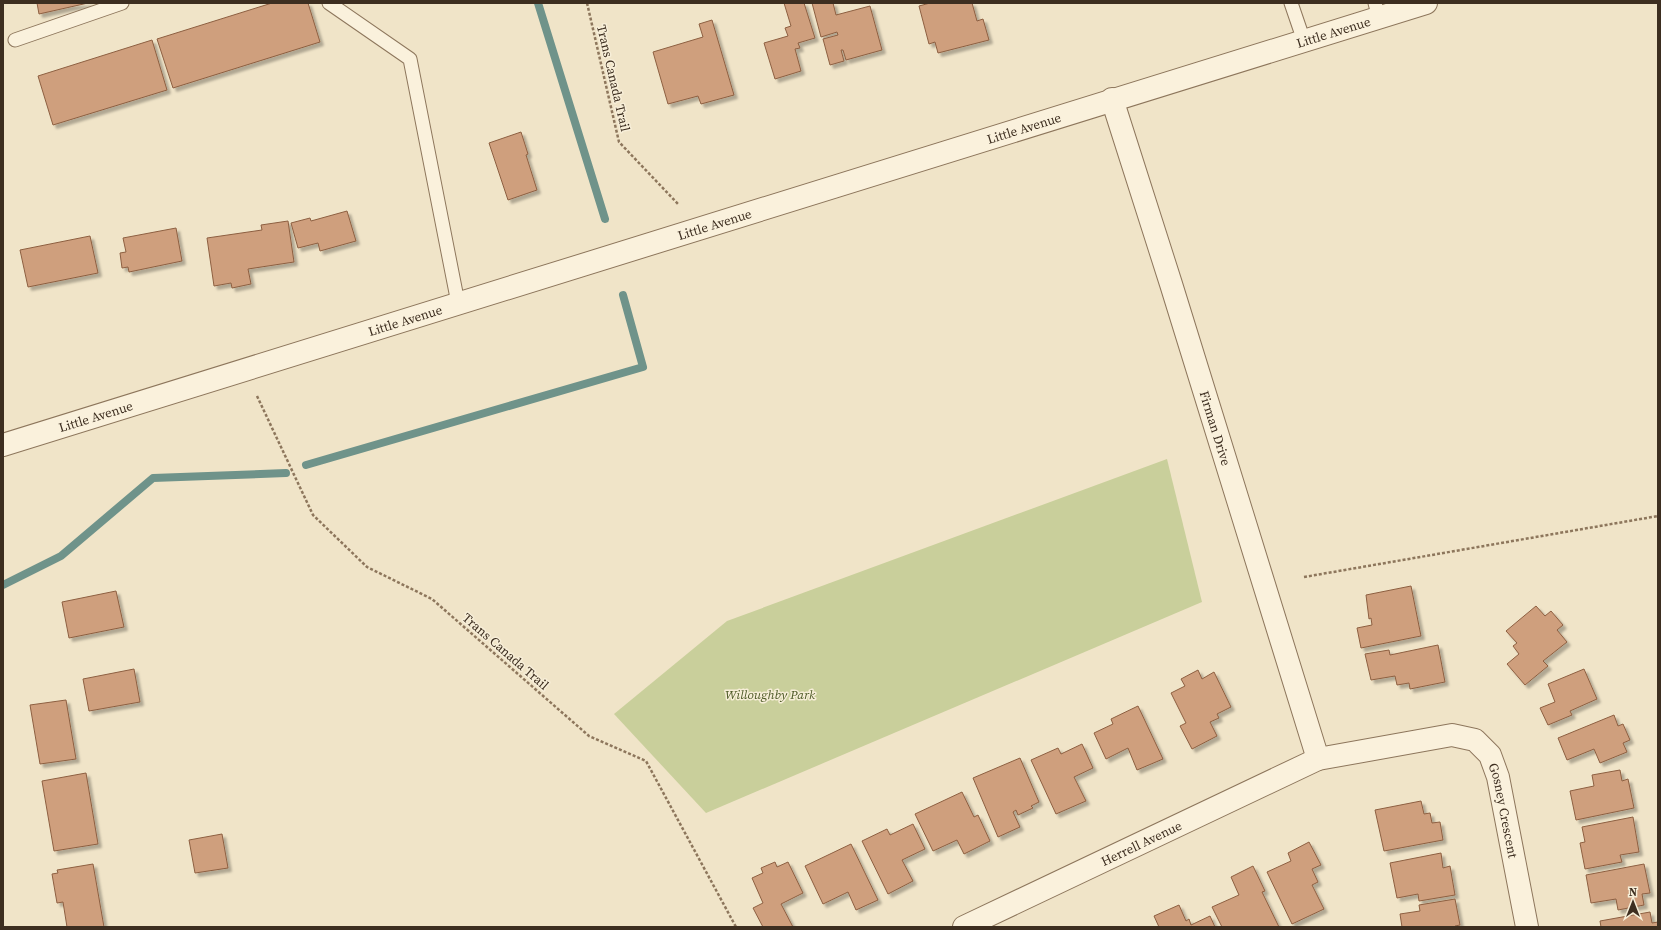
<svg xmlns="http://www.w3.org/2000/svg" width="1661" height="930" font-family="'Source Serif 4',serif">
<style>
.green{fill:#c9cf9b}
.lines{fill:none;stroke-linecap:round;stroke-linejoin:round}
.stream{stroke:#6f938a;stroke-width:8}
.building{fill:#cf9f7d;stroke:#8d5f41;filter:url(#shadow)}
.service-casing{stroke:#8d765c;stroke-width:15}
.minor-casing{stroke:#8d765c;stroke-width:24}
.tertiary-casing{stroke:#8d765c;stroke-width:24}
.path{stroke:#8d765c;stroke-width:2.5;stroke-dasharray:3 2;stroke-linecap:butt}
.service{stroke:#faf1dc;stroke-width:13}
.minor{stroke:#faf1dc;stroke-width:22}
.tertiary{stroke:#faf1dc;stroke-width:22}
.labels{text-anchor:middle;stroke-width:3;stroke-linejoin:round;paint-order:stroke}
.street-label{font-size:13px;fill:#3d2e20;stroke:#f7eed8}
.park-label{font-size:13px;font-style:italic;fill:#4d5a26;stroke:#f7eed8}
</style>
<defs>
<filter id="shadow"><feDropShadow dx="3.5" dy="3.5" stdDeviation="1" flood-color="#0004"/></filter>
</defs>
<rect width="100%" height="100%" fill="#f0e4c8"/>
<path class="green" d="M1167,459L1202,602L706,813L614,714L727,621Z"/>
<g class="lines">
<path class="stream" d="M538,3L605,219
M306,465L643,367L623,295
M3,585L61,556L153,478L286,473"/>
</g>
<path class="building" d="M37,3H88L39,14Z
M272,3H308L320,42L173,88L157,39Z
M784,3H804L815,38L798,43L800,48L795,49L801,71L775,79L764,43L788,36L785,28L791,26Z
M812,3H833L836,15L870,6L882,50L846,60L843,50H841L844,61L830,65L823,39L838,35L837,32L821,37Z
M930,3H972L977,21L983,19L989,40L938,53L935,42L929,44L919,6Z
M712,20L734,95L701,104L698,96L668,104L653,52L703,37L699,24Z
M152,40L167,90L53,125L38,76Z
M521,132L528,154L526,155L537,190L508,200L489,143Z
M347,211L356,241L320,251L318,243L298,248L291,223L310,218L311,221Z
M288,221L294,262L248,269L251,284L232,288L231,283L214,286L207,238L262,230L261,225Z
M176,228L182,261L129,272L128,267L122,268L120,253L126,252L123,238Z
M90,236L98,273L28,287L20,250Z
M1411,586L1421,636L1361,648L1357,628L1372,625L1371,618L1369,619L1366,595Z
M116,591L124,627L69,638L62,602Z
M1536,606L1545,616L1551,611L1563,625L1557,630L1567,642L1543,661L1548,666L1525,685L1507,664L1519,654L1513,646L1517,643L1506,631Z
M1438,645L1445,682L1410,689L1409,683L1397,685L1395,676L1371,680L1365,654L1389,650L1390,655Z
M134,669L140,702L89,711L83,679Z
M1584,669L1597,699L1570,711L1572,715L1548,725L1540,708L1555,702L1548,684Z
M1198,670L1202,679L1214,672L1231,707L1217,714L1219,718L1210,722L1217,736L1192,749L1180,726L1186,723L1171,693L1185,686L1181,679Z
M66,700L76,759L40,764L30,705Z
M1138,706L1163,759L1137,770L1128,748L1106,759L1094,733L1113,724L1111,719Z
M1614,715L1618,726L1623,724L1630,740L1623,743L1627,752L1600,763L1594,749L1567,760L1558,738Z
M1082,744L1093,768L1074,777L1086,801L1056,814L1031,760L1058,748L1061,754Z
M1020,758L1039,802L1031,806L1033,808L1018,815L1016,810L1013,812L1020,827L998,837L973,778Z
M1620,770L1622,781L1628,779L1634,808L1576,820L1570,791L1594,786L1592,775Z
M86,773L98,844L54,851L42,781Z
M962,792L974,817L978,815L990,841L964,854L957,840L933,851L915,814Z
M1421,801L1424,814L1430,813L1432,823L1440,822L1443,840L1384,851L1375,810Z
M1633,817L1639,852L1620,855L1622,862L1585,869L1580,843L1585,842L1582,827Z
M913,824L925,849L902,860L913,881L888,894L862,841L887,829L890,835Z
M222,834L228,868L195,873L189,840Z
M1309,842L1321,865L1312,869L1318,882L1312,885L1324,909L1292,924L1267,872L1291,861L1288,853Z
M851,844L878,900L856,910L848,892L823,904L805,866Z
M1441,853L1443,868L1450,866L1455,895L1419,901L1418,894L1397,898L1390,863Z
M775,862L777,867L788,862L803,893L781,904L793,927H763L753,908L763,903L752,878L763,873L761,868Z
M93,864L104,927H67L63,902L57,903L52,874L58,873L57,870Z
M1644,864L1650,893L1642,894L1644,905L1618,910L1616,899L1591,903L1586,875Z
M1253,866L1265,891L1262,892L1279,927H1222L1212,907L1239,895L1231,877Z
M1455,899L1460,925L1455,926V927H1402L1400,914L1420,911L1419,905Z
M1179,905L1186,921L1189,919L1191,925L1210,916L1215,927H1159L1154,916Z
M1650,912L1652,923L1658,922V927H1601L1600,921Z"/>
<g class="lines">
<defs>
<path id="service" d="M329,3L410,59L458,303
M1291,3L1304,41
M1375,3L1379,18
M15,40L122,3"/>
<g id="minor">
<path id="s1" d="M1112,99L1171,284L1318,759"/>
<path id="s2" d="M964,927L1318,759L1452,735L1475,740L1490,755L1498,777L1527,927"/>
</g>
<g id="tertiary">
<path id="s3" d="M3,445L1426,3"/>
</g>
</defs>
<use href="#service" class="service-casing"/>
<use href="#minor" class="minor-casing"/>
<use href="#tertiary" class="tertiary-casing"/>
<path class="path" d="M587,3L619,142L679,205
M257,396L313,515L367,567L432,599L589,736L646,761L736,927
M1304,577L1658,516"/>
<use href="#service" class="service"/>
<use href="#minor" class="minor"/>
<use href="#tertiary" class="tertiary"/>
</g>
<g class="labels">
<g class="street-label">
<text dy="5" stroke="none"><textPath href="#s3" startOffset="1393">Little Avenue</textPath></text>
<text transform="translate(614 78) rotate(77)" y="5">Trans Canada Trail</text>
<text dy="5" stroke="none"><textPath href="#s3" startOffset="1069">Little Avenue</textPath></text>
<text dy="5" stroke="none"><textPath href="#s3" startOffset="745">Little Avenue</textPath></text>
<text dy="5" stroke="none"><textPath href="#s3" startOffset="421">Little Avenue</textPath></text>
<text dy="5" stroke="none"><textPath href="#s3" startOffset="97">Little Avenue</textPath></text>
<text dy="5" stroke="none"><textPath href="#s1" startOffset="345">Firman Drive</textPath></text>
<text transform="translate(506 651) rotate(41)" y="5">Trans Canada Trail</text>
<text dy="5" stroke="none"><textPath href="#s2" startOffset="630">Gosney Crescent</textPath></text>
<text dy="5" stroke="none"><textPath href="#s2" startOffset="196">Herrell Avenue</textPath></text>
</g>
<g class="park-label">
<text x="770" y="699">Willoughby Park</text>
</g>
</g>
<rect width="1661" height="930" fill="none" stroke="#3d2e20" stroke-width="8"/>
<g transform="translate(1633 902)" stroke="#f7eed8" stroke-width="3" paint-order="stroke">
<path d="M0-3L7 15L0 10L-7 15Z" fill="#3d2e20"/>
<text y="-6" font-size="11" font-weight="bold" text-anchor="middle" fill="#3d2e20">N</text>
</g>
</svg>
